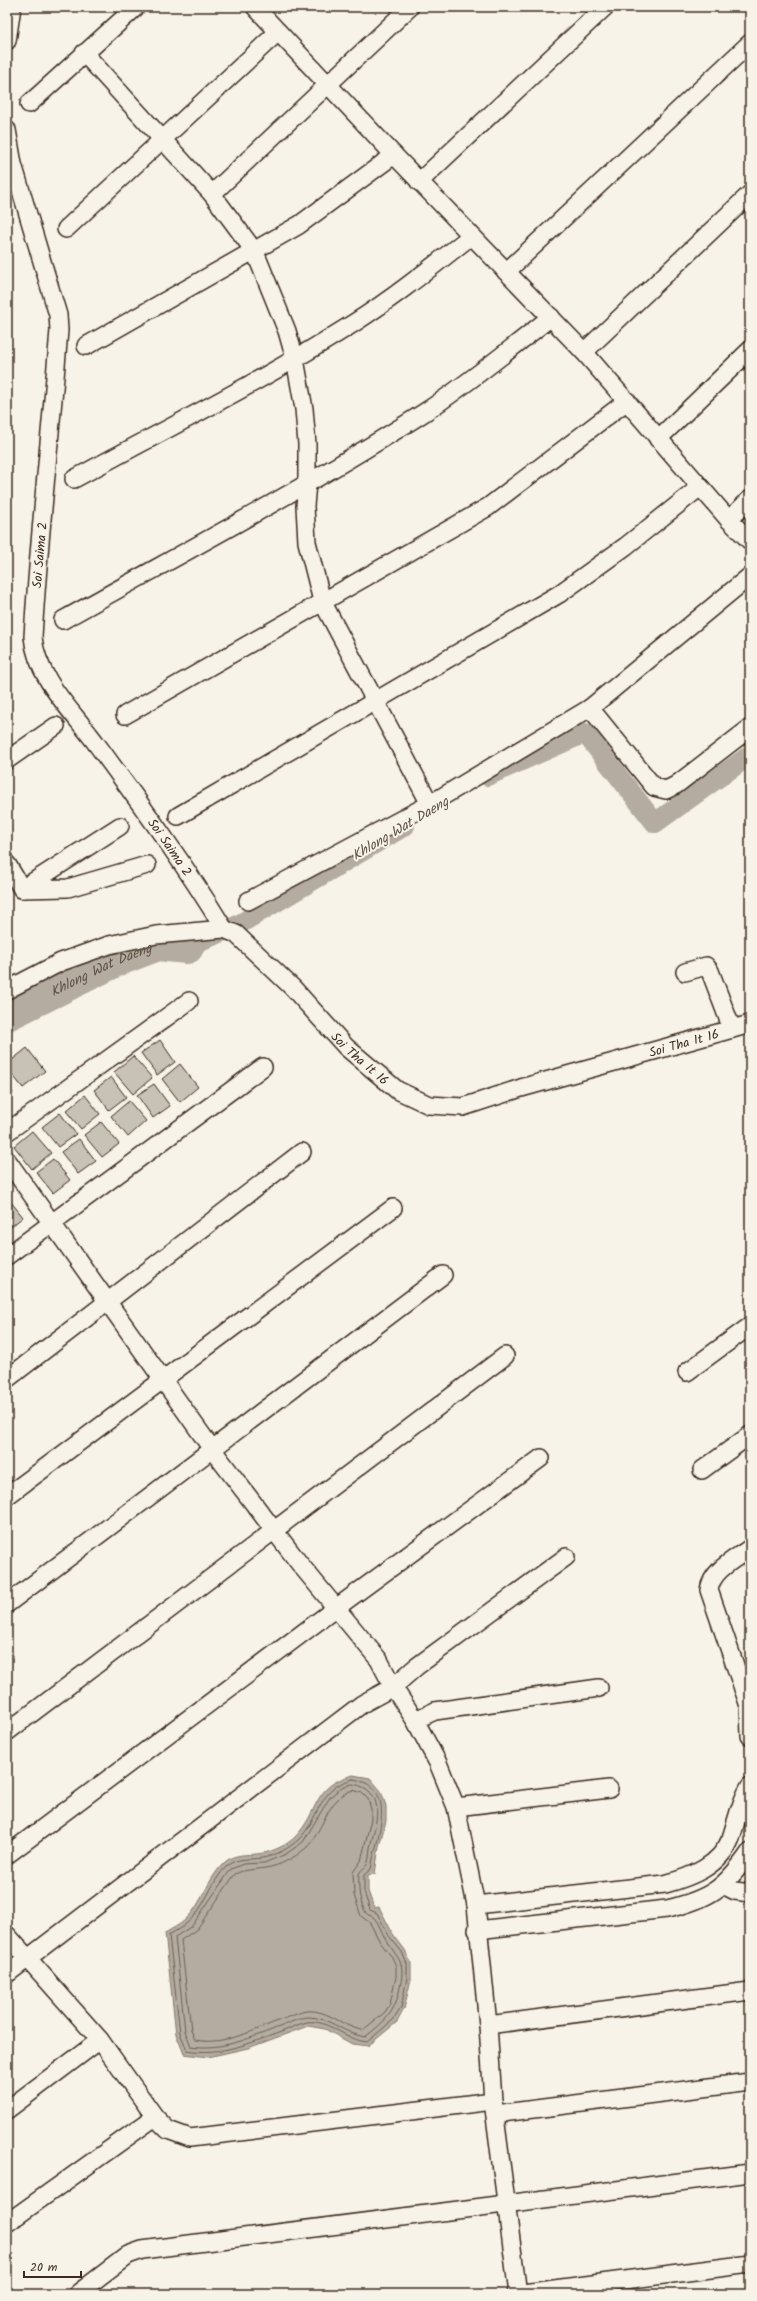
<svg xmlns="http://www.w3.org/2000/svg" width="757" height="2301" font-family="Kalam,sans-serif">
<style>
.water{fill:#b4aca0;stroke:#84786c}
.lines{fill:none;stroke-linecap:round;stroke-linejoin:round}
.shore{stroke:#6b5e52;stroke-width:1}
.canal{stroke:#b4aca0;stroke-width:20}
.river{stroke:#b4aca0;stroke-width:34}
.building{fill:#c8c1b6;stroke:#3b2a1e}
.minor-casing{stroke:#3b2a1e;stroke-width:20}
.minor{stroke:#f7f3e8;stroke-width:17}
.labels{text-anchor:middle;stroke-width:4;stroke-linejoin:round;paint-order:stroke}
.street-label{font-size:13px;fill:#3b2a1e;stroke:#f7f3e8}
.water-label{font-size:14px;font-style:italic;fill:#5f5145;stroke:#f7f3e8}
</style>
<rect width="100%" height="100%" fill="#f7f3e8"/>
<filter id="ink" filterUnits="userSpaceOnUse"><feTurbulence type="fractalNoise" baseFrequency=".025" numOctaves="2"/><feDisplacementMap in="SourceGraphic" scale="8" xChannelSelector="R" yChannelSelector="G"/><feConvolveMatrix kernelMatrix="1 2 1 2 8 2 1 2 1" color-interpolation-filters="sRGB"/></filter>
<g filter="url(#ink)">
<path class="water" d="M353,1775L370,1778L381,1791L386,1806V1821L379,1846L375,1874L368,1875V1891L374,1908L379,1907L393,1934L405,1950L411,1963V1979L404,2009L397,2022L368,2046L352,2044L325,2029L308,2026L248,2048L208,2057L184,2054L176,2034L165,1933C171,1929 180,1925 185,1920C203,1904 207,1878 225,1862C236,1852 250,1856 263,1853C274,1851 287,1845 295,1837C320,1812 311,1786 353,1775Z"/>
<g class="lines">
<path class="shore" d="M353,1779C400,1787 376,1838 371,1869L364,1875V1892L370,1910L377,1913L389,1936L402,1952L407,1964V1978L401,2008L394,2019L367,2042C346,2040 328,2019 307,2022C298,2024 289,2029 281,2032C251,2043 220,2056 187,2050L180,2033L169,1935C175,1931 182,1928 187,1923C206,1908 210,1882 227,1866C237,1857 250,1860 262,1858C275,1856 288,1849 298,1840C321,1818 316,1789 353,1779Z
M353,1784C386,1790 377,1820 371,1843C369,1849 370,1859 367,1865C365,1868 361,1869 359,1874C358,1886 359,1902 366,1913C368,1916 371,1915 373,1917C378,1921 381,1931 384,1936C398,1962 407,1958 399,1992C394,2014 383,2023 365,2037C344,2034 330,2017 308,2017C300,2017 290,2023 282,2026C253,2037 222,2051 191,2046L185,2031L175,1937L192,1926L231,1869L243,1864L264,1863L286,1854L303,1842L330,1797L342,1787Z
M353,1790L362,1793L368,1799L371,1809V1819L361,1861L353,1872L354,1895L361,1916L370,1923L380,1942L392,1957L396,1966V1977L390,2004L385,2012L363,2030C343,2028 329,2009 306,2011C299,2012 291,2017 283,2019C257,2029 224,2046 195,2040L191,2030L181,1940L197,1929L235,1874C245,1869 254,1870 265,1868C280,1866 294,1858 306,1848C324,1831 326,1798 353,1790Z"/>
<path class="canal" d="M487,776L585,733L655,823L750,755
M187,947L238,925L405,826"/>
<path class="river" id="s1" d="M7,1014L114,961L158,944L187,947"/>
</g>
<path class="building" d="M160,1040L175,1062L157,1075L141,1053Z
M27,1048L45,1071L23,1088L7,1068V1064Z
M133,1056L152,1078L133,1094L114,1072Z
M180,1064L198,1087L180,1102L162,1079Z
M111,1077L126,1097L109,1110L94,1090Z
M154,1084L170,1106L153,1118L137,1095Z
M7,1085L13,1093L7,1098Z
M85,1095L100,1114L81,1129L66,1111Z
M129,1101L146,1121L128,1137L111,1116Z
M60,1113L76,1134L58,1147L42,1127Z
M101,1122L119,1144L102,1157L84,1135Z
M32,1131L51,1153L32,1169L14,1146Z
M79,1139L96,1161L78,1174L61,1152Z
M53,1159L70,1180L53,1193L36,1172Z
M7,1197L23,1217L7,1230Z"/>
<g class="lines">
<defs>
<g id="minor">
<path d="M255,7L394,155L584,352L729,520L750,541"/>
<path d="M7,41L12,7"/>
<path d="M84,53L212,194L255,252L287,331L295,359L304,409L307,444V483L305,506L307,542L322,601L430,804"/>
<path d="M29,104L136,7"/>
<path id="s2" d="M7,130L13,164L58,315L59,330C51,432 39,534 33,637C37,680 74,712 98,746C142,806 186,866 224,929"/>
<path d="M419,182L605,7"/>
<path d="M212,194L410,7"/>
<path d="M66,229L278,32"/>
<path d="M506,272L750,43"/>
<path d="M86,346L299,225L394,155"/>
<path d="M584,352L750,194"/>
<path d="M658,439L750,350"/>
<path d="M74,479C168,428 264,380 354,323C395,297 433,266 471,236"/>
<path d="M729,520L750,499"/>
<path d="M63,620C184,552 308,487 425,412C469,383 510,349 551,317"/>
<path d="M590,708L654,787L666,790L676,785L750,728"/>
<path d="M125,715L488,507L627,401"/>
<path d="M7,760L56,726"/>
<path d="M178,816L559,594L626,546L700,487"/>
<path d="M7,864L22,889L68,888L147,865"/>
<path d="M22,889L120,826"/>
<path d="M248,901L430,804L590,708L750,576"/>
<path d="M685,972L706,966L710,971L732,1029"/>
<path id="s3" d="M7,990L61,962L109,945L156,935L224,929L236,934L293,988L346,1047L397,1090L429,1105L463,1107L521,1088L750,1024"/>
<path d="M7,1132L189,1001"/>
<path d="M7,1160L212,1449L299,1563L379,1660L393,1687L415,1720L438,1763L456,1807L476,1905L488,2025L493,2101L518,2294"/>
<path d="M7,1256L263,1067"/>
<path d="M687,1372L750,1326"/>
<path d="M7,1379L302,1152"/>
<path d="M702,1470L750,1435"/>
<path d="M7,1496L393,1208"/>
<path d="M750,1548C734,1560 712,1570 709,1590L749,1706L750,1736"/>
<path d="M7,1604L443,1275"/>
<path d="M415,1720L435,1711L599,1688"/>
<path d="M7,1732L505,1356"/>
<path d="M456,1807L609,1789"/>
<path d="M7,1855L336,1608L541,1458"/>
<path d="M723,1885L735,1891L750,1893"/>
<path d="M476,1905L665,1884C691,1877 720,1866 731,1838C737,1820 740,1802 750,1786"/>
<path d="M477,1930L667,1909C710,1899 725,1888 750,1852"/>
<path d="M7,1935L100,2040L155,2117L168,2130L190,2138L493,2101"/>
<path d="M7,1974L362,1704L393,1687L416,1667L566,1557"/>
<path d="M488,2025L750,1991"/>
<path d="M7,2110L100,2040"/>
<path d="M495,2114L750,2082"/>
<path d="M7,2223L155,2117"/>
<path d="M77,2294L128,2255L142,2250L750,2173"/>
<path d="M515,2294L750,2264"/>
</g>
</defs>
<use href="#minor" class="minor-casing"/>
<use href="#minor" class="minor"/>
</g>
</g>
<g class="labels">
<g class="street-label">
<text transform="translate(39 555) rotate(-85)" y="5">Soi Saima 2</text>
<text dy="5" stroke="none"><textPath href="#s2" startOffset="768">Soi Saima 2</textPath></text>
<text dy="5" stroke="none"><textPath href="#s3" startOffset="765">Soi Tha It 16</textPath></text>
<text dy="5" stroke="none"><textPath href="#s3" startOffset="417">Soi Tha It 16</textPath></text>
</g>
<g class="water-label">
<text transform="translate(400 828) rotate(-31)" y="5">Khlong Wat Daeng</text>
<text dy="5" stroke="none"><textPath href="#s1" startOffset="104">Khlong Wat Daeng</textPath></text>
</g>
</g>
<rect width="757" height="2301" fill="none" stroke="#f7f3e8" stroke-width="24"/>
<rect x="12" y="12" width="733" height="2277" fill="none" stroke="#3b2a1e" stroke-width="1.5" filter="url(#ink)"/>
<path d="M24 2271v6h57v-6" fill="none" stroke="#3b2a1e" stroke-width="2"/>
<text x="30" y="2271" font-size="12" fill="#3b2a1e" stroke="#f7f3e8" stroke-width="3" paint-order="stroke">20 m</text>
</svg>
